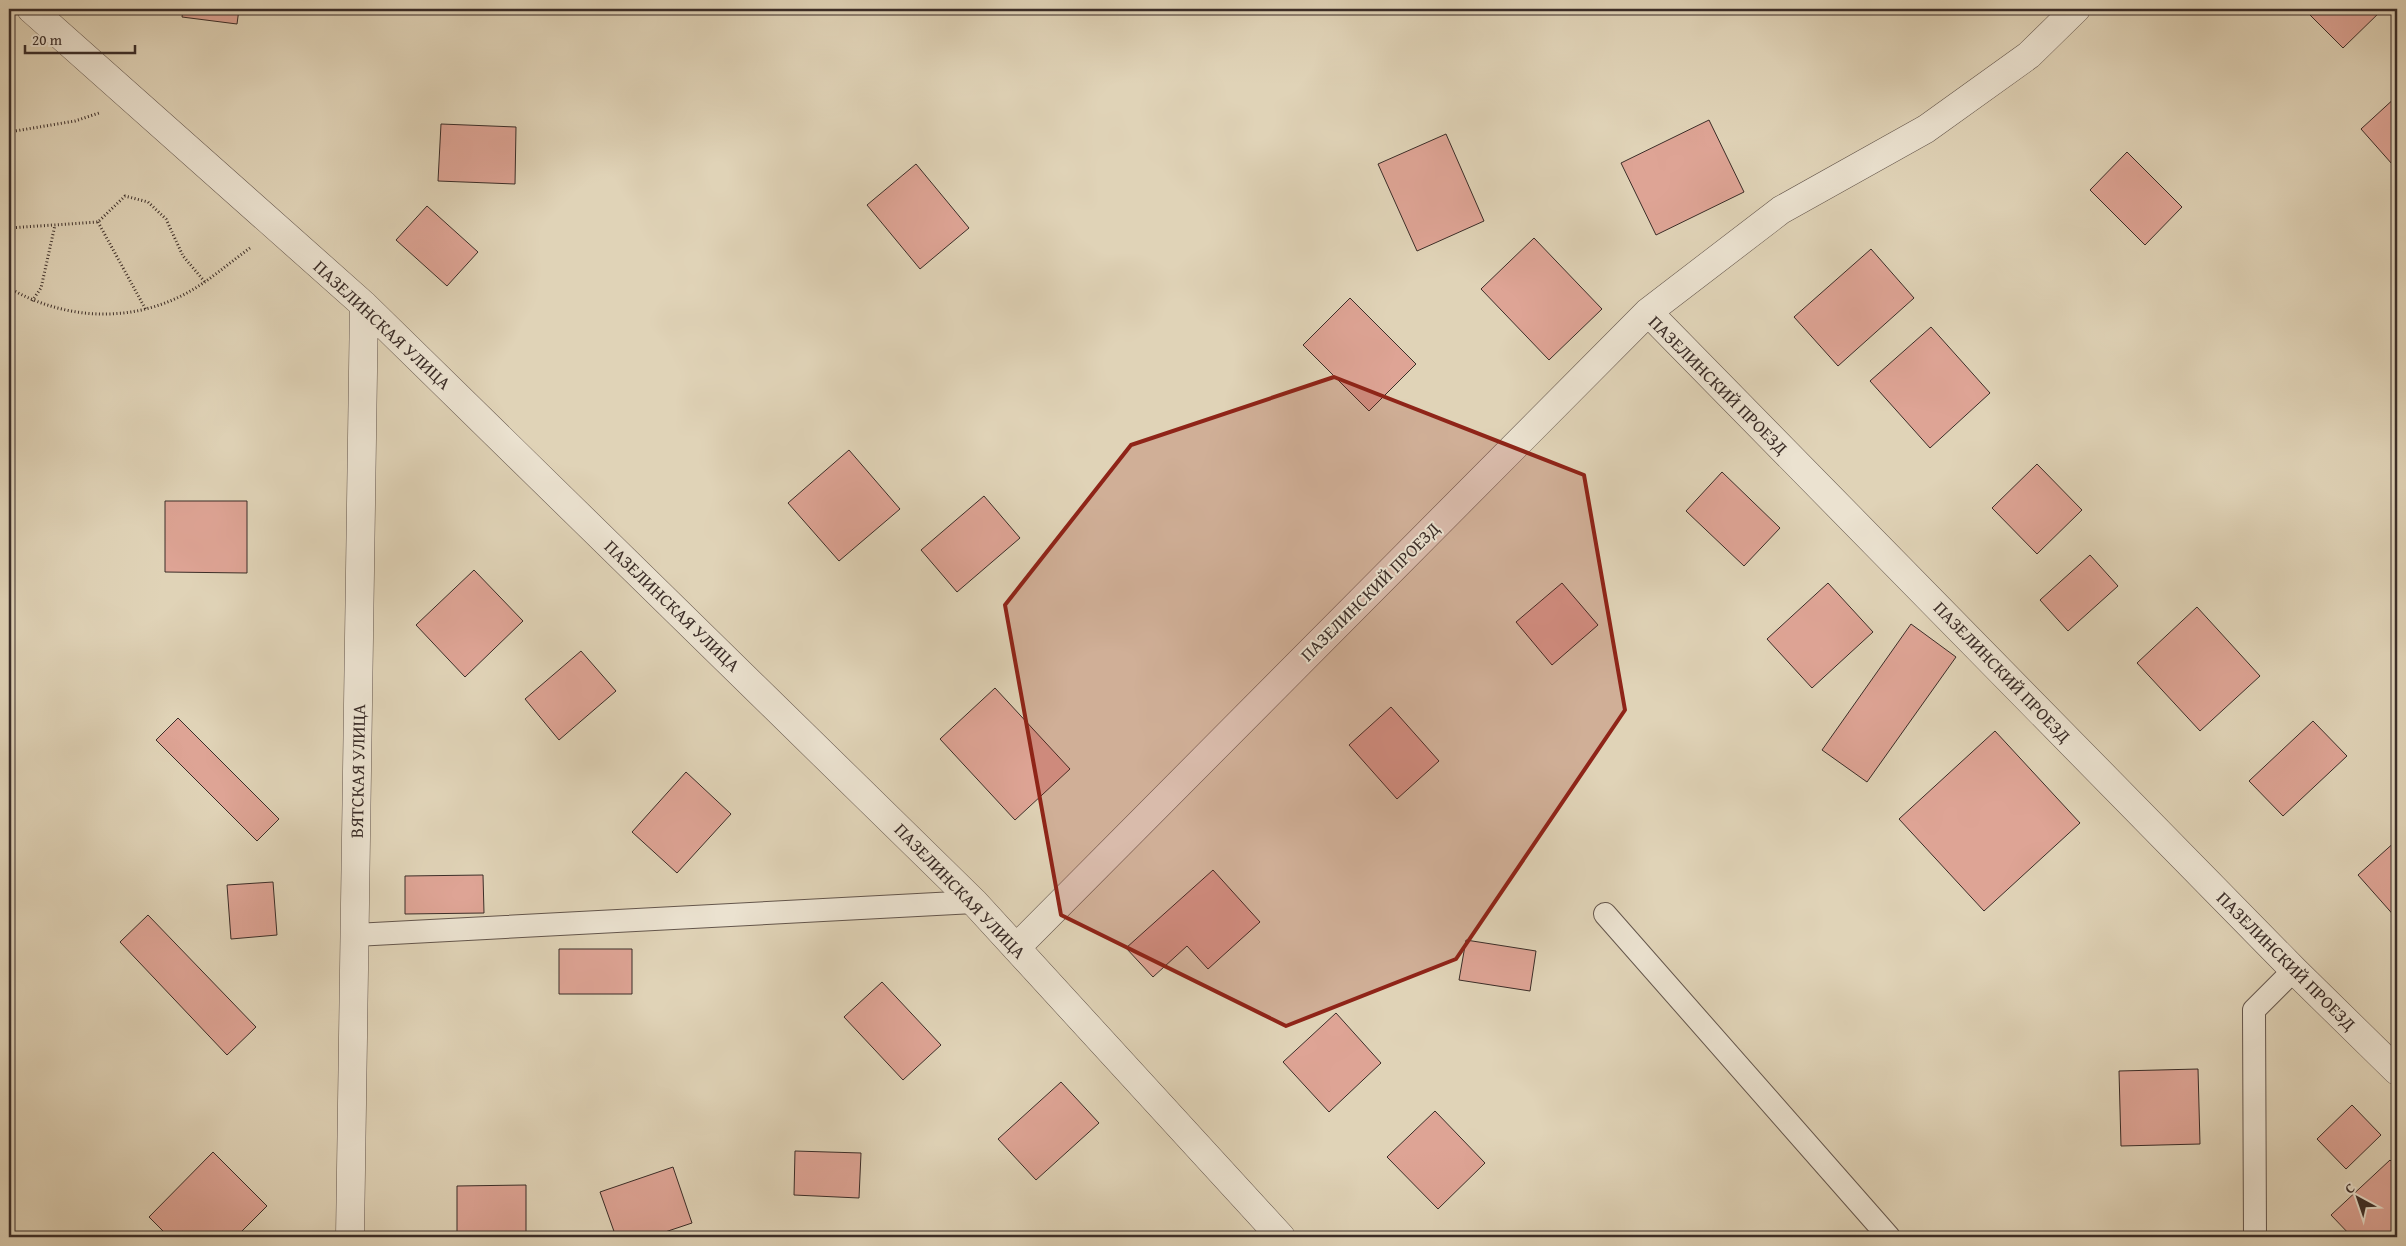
<svg xmlns="http://www.w3.org/2000/svg" width="2406" height="1246" font-family="'Gentium Book Plus',serif">
<style>
.building{fill:#dea495;stroke:#3b2d28}
.lines{fill:none;stroke-linecap:round;stroke-linejoin:round}
.service-casing{stroke:#64564c;stroke-width:24}
.minor-casing{stroke:#64564c;stroke-width:29}
.path{stroke:#3b2d28;stroke-width:3;stroke-dasharray:1 2.5;stroke-linecap:butt}
.service{stroke:#ebe2d0;stroke-width:22}
.minor{stroke:#ebe2d0;stroke-width:28}
.marked{fill:#8f2418;fill-opacity:0.2;stroke:#8f2418;stroke-width:4;stroke-linejoin:round}
.labels{text-anchor:middle;stroke-width:4;stroke-linejoin:round;paint-order:stroke}
.street-label{font-size:18px;fill:#3b2d28;stroke:#ebe2d0}
</style>
<rect width="100%" height="100%" fill="#e0d3b7"/>
<filter id="stains"><feTurbulence type="fractalNoise" baseFrequency=".004" numOctaves="4"/><feColorMatrix values="0 0 0 0 .2 0 0 0 0 .09 0 0 0 0 .02 0 0 0 .5 -.17"/></filter>
<radialGradient id="worn" r=".72"><stop offset=".6" stop-color="#630" stop-opacity="0"/><stop offset="1" stop-color="#630" stop-opacity=".3"/></radialGradient>
<path class="building" d="M183,9H239L237,24L182,17Z
M2304,9H2383L2343,48Z
M2397,96V159L2392,164L2361,129Z
M1709,120L1744,192L1656,235L1621,163Z
M441,124L516,127L515,184L438,181Z
M1446,134L1484,221L1417,251L1378,164Z
M2127,152L2182,207L2145,245L2090,190Z
M916,164L969,228L920,269L867,205Z
M427,206L478,252L447,286L396,240Z
M1534,238L1602,309L1549,360L1481,289Z
M1871,249L1914,298L1838,366L1794,317Z
M1350,298L1416,364L1369,411L1303,345Z
M1931,327L1990,393L1930,448L1870,381Z
M849,450L900,509L839,561L788,503Z
M2037,464L2082,510L2037,554L1992,508Z
M1722,472L1780,528L1744,566L1686,511Z
M984,496L1020,538L957,592L921,550Z
M165,501H247V573L165,572Z
M2090,555L2118,586L2068,631L2040,600Z
M474,570L523,621L465,677L416,625Z
M1562,583L1598,625L1552,665L1516,622Z
M1828,583L1873,632L1812,688L1767,639Z
M2197,607L2260,676L2200,731L2137,663Z
M1911,624L1956,657L1867,782L1822,750Z
M581,651L616,691L559,740L525,699Z
M995,688L1070,769L1015,820L940,739Z
M1391,707L1439,761L1397,799L1349,745Z
M178,718L279,819L257,841L156,740Z
M2313,721L2347,756L2283,816L2249,781Z
M1995,731L2080,823L1984,911L1899,819Z
M686,772L731,814L677,873L632,832Z
M2397,840V919L2358,875Z
M1213,870L1260,922L1208,969L1187,946L1153,977L1126,948Z
M483,875L484,913L405,914V876Z
M273,882L277,935L231,939L227,885Z
M148,915L256,1027L227,1055L120,942Z
M1466,940L1536,951L1530,991L1459,980Z
M559,949H632V994H559Z
M882,982L941,1045L903,1080L844,1017Z
M1336,1013L1381,1063L1329,1112L1283,1062Z
M2198,1069L2200,1144L2121,1146L2119,1071Z
M1061,1082L1099,1123L1036,1180L998,1139Z
M2352,1105L2381,1135L2346,1169L2317,1139Z
M1435,1111L1485,1163L1438,1209L1387,1157Z
M795,1151L861,1153L859,1198L794,1195Z
M213,1152L267,1206L236,1237H169L149,1217Z
M2390,1160L2397,1167V1237H2352L2331,1215Z
M673,1167L692,1223L650,1237H616L600,1192Z
M526,1185V1237H457V1186Z"/>
<g class="lines">
<defs>
<path id="service" d="M1605,914L1889,1237
M355,935L974,902
M2255,1237L2254,1010L2294,970"/>
<path id="minor" d="M31,9L364,305L974,902L1281,1237
M1648,312L2294,970L2397,1071
M1016,948L1648,312L1781,210L1926,129L2029,55L2076,9
M350,1237L364,305"/>
</defs>
<use href="#service" class="service-casing"/>
<use href="#minor" class="minor-casing"/>
<path class="path" d="M9,132L75,121L99,113
M98,222L146,310
M9,228L98,222L125,196L148,202L166,219L183,256L205,282
M9,288C63,319 128,324 185,294C208,282 229,263 250,248
M32,301L41,288L55,225"/>
<use href="#service" class="service"/>
<use href="#minor" class="minor"/>
</g>
<path class="marked" d="M1334,377L1584,475L1625,710L1456,959L1286,1026L1061,915L1005,605L1131,445Z"/>
<g class="labels">
<g class="street-label">
<text transform="translate(382 325) rotate(43)" y="6">ПАЗЕЛИНСКАЯ УЛИЦА</text>
<text transform="translate(1718 385) rotate(45)" y="6">ПАЗЕЛИНСКИЙ ПРОЕЗД</text>
<text transform="translate(1370 592) rotate(-45)" y="6">ПАЗЕЛИНСКИЙ ПРОЕЗД</text>
<text transform="translate(672 606) rotate(44)" y="6">ПАЗЕЛИНСКАЯ УЛИЦА</text>
<text transform="translate(2002 672) rotate(46)" y="6">ПАЗЕЛИНСКИЙ ПРОЕЗД</text>
<text transform="translate(358 771) rotate(-89)" y="6">ВЯТСКАЯ УЛИЦА</text>
<text transform="translate(960 891) rotate(46)" y="6">ПАЗЕЛИНСКАЯ УЛИЦА</text>
<text transform="translate(2286 961) rotate(45)" y="6">ПАЗЕЛИНСКИЙ ПРОЕЗД</text>
</g>
</g>
<rect width="2406" height="1246" fill="none" stroke="#e0d3b7" stroke-width="30"/>
<rect x="10" y="10" width="2386" height="1226" fill="none" stroke="#3b2d28" stroke-width="2.5"/>
<rect x="15" y="15" width="2376" height="1216" fill="none" stroke="#3b2d28"/>
<g transform="translate(2358 1198) rotate(320)" stroke="#ebe2d0" stroke-width="4" paint-order="stroke">
<path d="M0-4L9 19L0 12L-9 19Z" fill="#3b2d28"/>
<text y="-8" font-size="14" font-weight="bold" text-anchor="middle" fill="#3b2d28">С</text>
</g>
<path d="M25 45v8h110v-8" fill="none" stroke="#3b2d28" stroke-width="2.5"/>
<text x="32" y="45" font-size="15" fill="#3b2d28" stroke="#ebe2d0" stroke-width="4" paint-order="stroke">20 m</text>
<rect width="100%" height="100%" filter="url(#stains)"/>
<rect width="100%" height="100%" fill="url(#worn)"/>
</svg>
